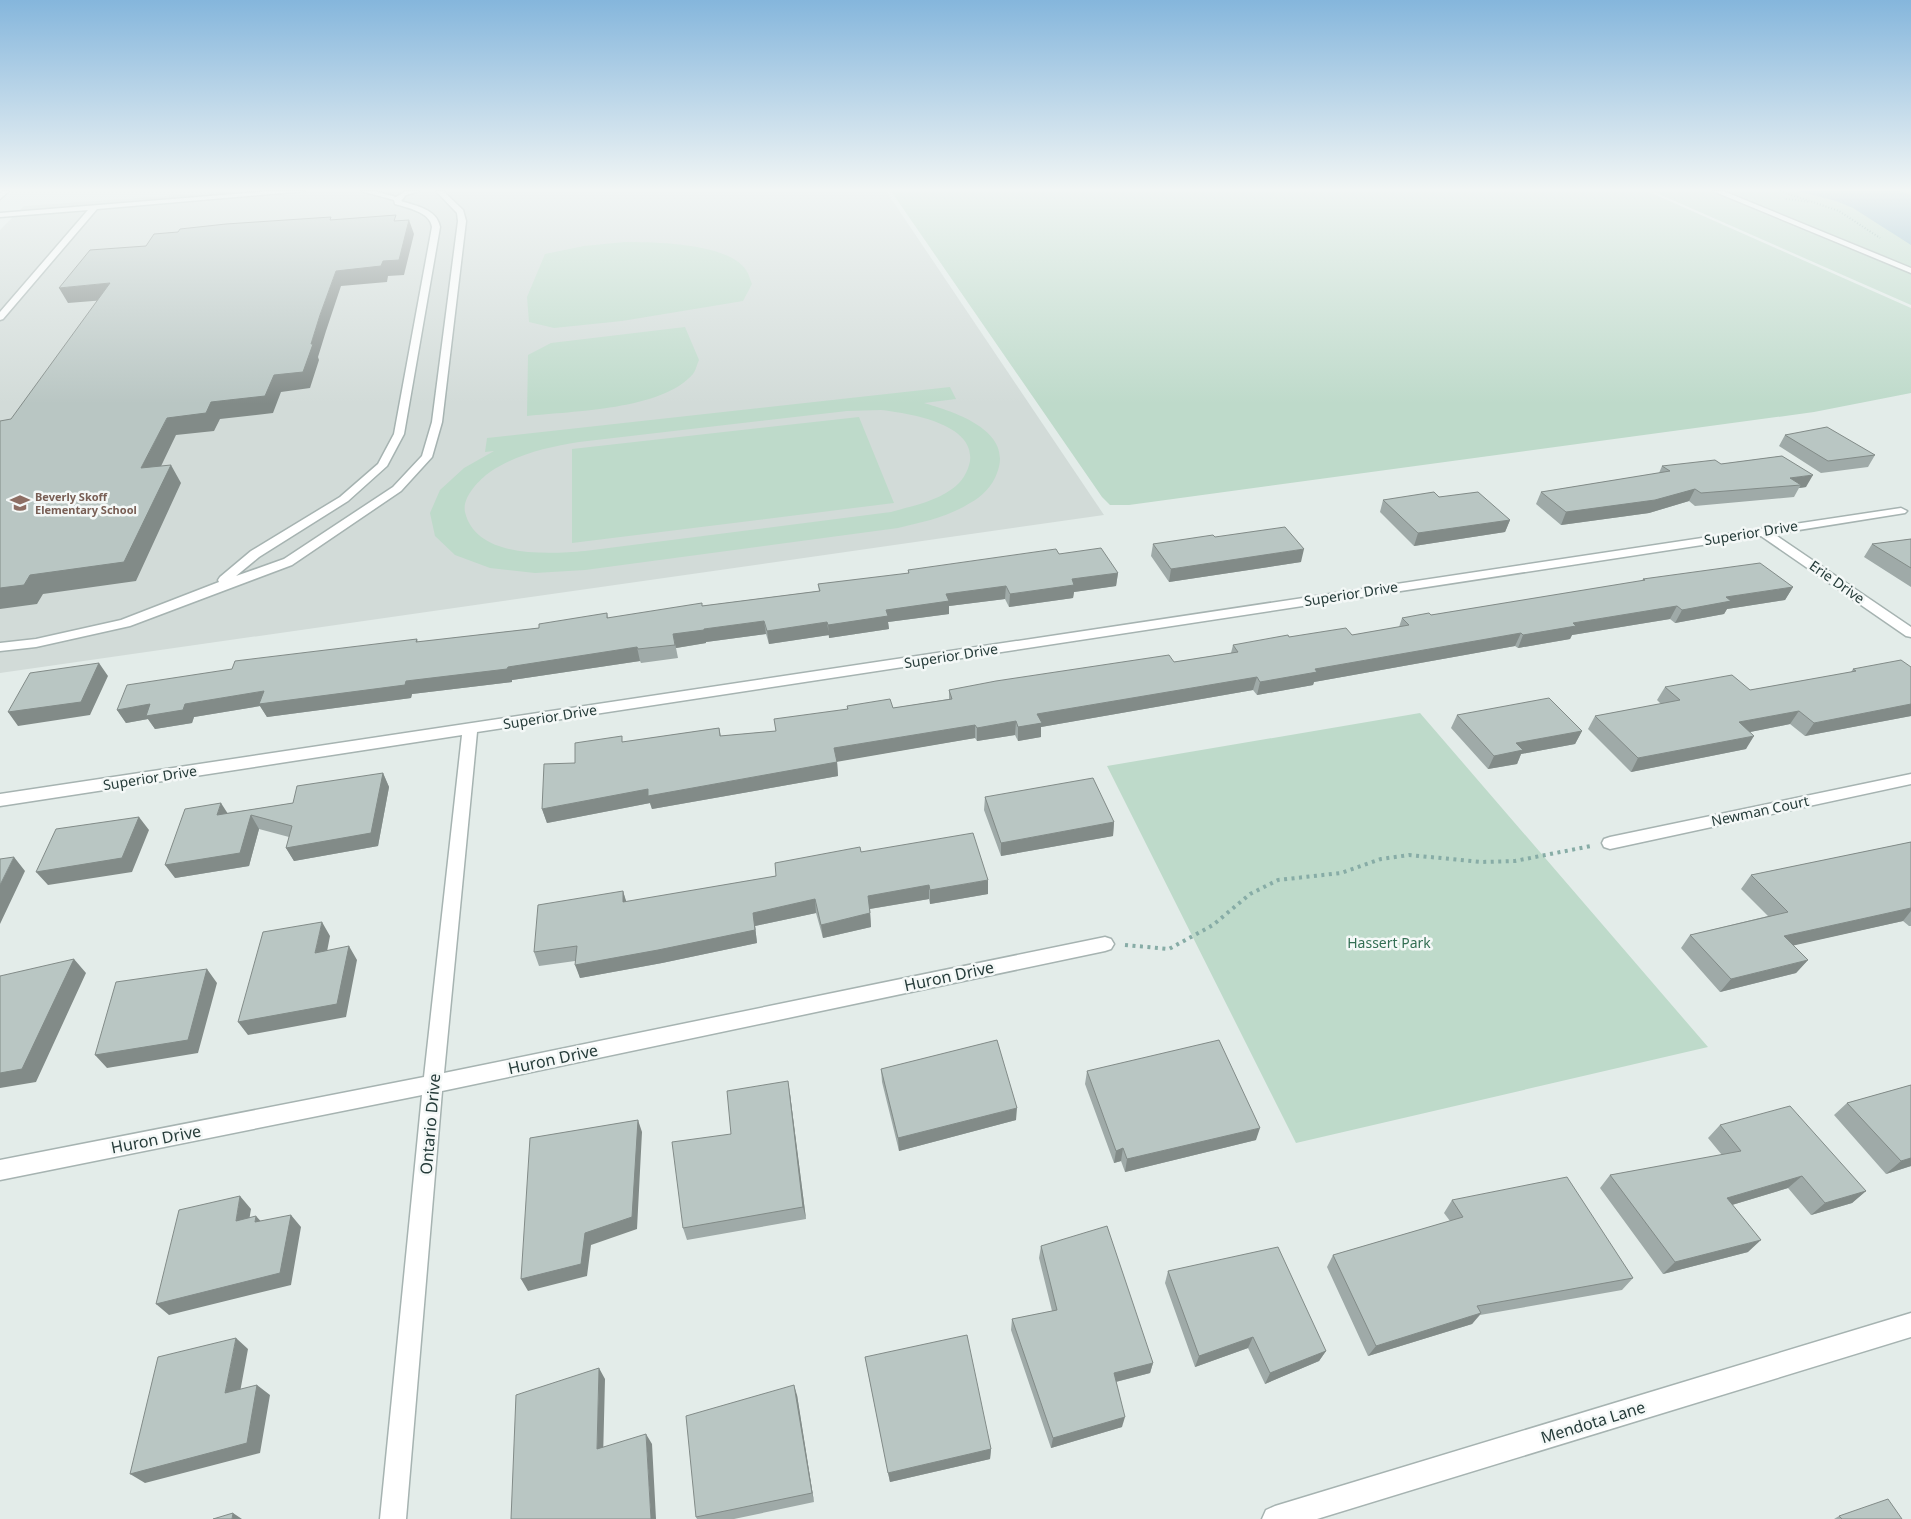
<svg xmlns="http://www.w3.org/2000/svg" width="1911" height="1519" font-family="'Noto Sans',sans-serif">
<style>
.built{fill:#d2dbd8}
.green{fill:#bedaca;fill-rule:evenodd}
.water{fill:#91b9cb}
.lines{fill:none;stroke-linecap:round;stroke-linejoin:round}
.minor-casing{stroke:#a6b3b1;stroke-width:3}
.path-far1{stroke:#87aca6;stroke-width:2;stroke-dasharray:1 2;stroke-linecap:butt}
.path{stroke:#87aca6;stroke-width:4;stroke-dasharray:3 4.5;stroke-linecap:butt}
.minor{fill:#fff;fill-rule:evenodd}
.wall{fill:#9faaa8}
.shaded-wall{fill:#828b88}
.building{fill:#b9c6c3;stroke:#828b88}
.labels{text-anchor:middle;stroke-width:5;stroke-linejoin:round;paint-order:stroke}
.far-education-label{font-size:11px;font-weight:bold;fill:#785e54;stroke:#f4f8f7;text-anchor:start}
.street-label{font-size:14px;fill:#253b39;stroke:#f4f8f7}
.park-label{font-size:14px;fill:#336e53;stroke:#f4f8f7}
.near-street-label{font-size:16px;fill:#253b39;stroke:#f4f8f7}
</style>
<rect width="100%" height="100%" fill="#e3ece9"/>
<path class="built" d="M237,191H886L1104,515L0,673V230L24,206Z"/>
<path class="green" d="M891,191H1647L1911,308V393L1814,412L1129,505H1110L1102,497Z
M1652,191H1911V305Z
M625,242C654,242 729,243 746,270C749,274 750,280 752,284L743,301L622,321L554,328L529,322L527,297L545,254L584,246Z
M685,327L699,360C697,364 696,370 693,374C662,410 573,411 527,416L528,355L551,343Z
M950,387L956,399L924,403C954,412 1014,430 997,473C993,485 982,497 970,503C948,517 923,522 898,528L585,570L535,573L490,568L455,555L435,536L430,513L440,490L464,468L494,451L485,452L487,438ZM881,410C907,413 975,423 970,461C968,472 962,482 952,489C934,502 912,506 891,512L585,551C548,554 476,559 465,512C462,497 479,480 490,472C517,454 548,447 579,442L847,411Z
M859,417L894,503L572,543V449Z
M1420,713L1708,1047L1296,1143L1107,766Z"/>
<path class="water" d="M1798,191H1899L1911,195V245L1853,208L1836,201Z"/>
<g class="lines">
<defs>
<path id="minor" d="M2,191H9L0,199V193Z
M271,191H305L97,209L3,319L0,320V312L88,210L0,217V213Z
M361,191H374L396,197L406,191H419L406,195L401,201C416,206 437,209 440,227L404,434L387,466L348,501L259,557L236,576L284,559L393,487L422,456L432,422L458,221L457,213L436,191H443L463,210L466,221L442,422L432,457L401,491L292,565L130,626L36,647L0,651V643L36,639L121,620L219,582L218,580L220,577L251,551L340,497L378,464L394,434L432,227C430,212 408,208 395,204L394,200Z
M1713,191H1723L1911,268V273Z
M1901,508L1907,511L1905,513L1774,534L1911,627V637L1906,636L1761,536L477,732L444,1073L1105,937L1111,939L1114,944L1111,949L1105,951L442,1091L406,1519H380L422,1095L0,1180V1160L424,1077L462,735L0,806V794Z
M1911,774V784L1610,849L1604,847L1602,843L1604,839L1610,837Z
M1911,1313V1337L1317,1519H1262L1266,1510L1275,1506Z"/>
</defs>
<use href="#minor" class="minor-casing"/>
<path class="path-far1" d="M1780,191L1839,211L1880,238
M1786,199L1810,202"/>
<path class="path" d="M1125,945L1169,949L1213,925L1250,894L1278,880L1341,873L1381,859L1409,855L1482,862L1515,861L1591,846"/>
<use href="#minor" class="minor"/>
</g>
<path class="wall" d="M1785,435L1875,455L1868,467L1821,473L1779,446Z
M1782,456L1806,487L1799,488L1794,497L1695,506L1689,501L1649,513L1561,525L1536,504L1541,492L1659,473L1662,466L1721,464Z
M1439,497L1510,520L1505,532L1414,546L1380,512L1383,500Z
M1215,537L1301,562L1169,582L1151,556L1153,544Z
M1911,539V587L1864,557L1872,544Z
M1059,554L1118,573L1116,586L1074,592L1073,598L1009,607L1005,599L949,606V614L888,622L889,629L829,638V635L769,644L766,634L706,642V643L676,648L678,658L641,663L640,661L512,680V682L412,694L411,698L267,717L260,706L194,717L192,723L155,729L148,719L126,723L117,710L232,669L417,639L418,642L539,628L607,613L608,618L819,591L818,584L908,574V570Z
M1643,579L1793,587L1785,600L1727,609L1724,614L1675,623L1670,619L1572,635L1570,639L1518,648L1515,646L1314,682L1313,685L1257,695L1253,690L1041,727V737L1018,741L1015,735L977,741L975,738L837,761L838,776L652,809L650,803L547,823L542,809L575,763L623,742L719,728L721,736L776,731L847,709V706L893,708L949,699V690L1174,662L1231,653L1233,645L1289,637L1352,635L1399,627L1402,618L1431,615L1642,581Z
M1911,667V716L1805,736L1790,724L1750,732L1746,749L1631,772L1588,729L1595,716L1661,704L1657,700L1665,687L1750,690L1851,672L1853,669Z
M1457,715L1582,731L1575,744L1521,754L1517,764L1488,769L1451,728Z
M383,773L389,787L378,846L294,861L286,848L289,837L259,829L249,866L175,878L228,813L293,803Z
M985,797L1114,822L1113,836L1001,856L984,810Z
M1911,842V926H1909L1903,921L1793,945L1808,960L1796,973L1720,992L1681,948L1690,935L1768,916L1741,889L1751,875Z
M861,852L988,894L930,904L929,899L870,909L871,927L823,938L816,913L755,926L757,943L662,963L580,978L575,961L539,966L534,952L623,891L626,902L776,876Z
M881,1069L1016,1120L899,1151L882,1082Z
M1087,1071L1256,1140L1125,1172L1121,1161L1114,1163L1085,1084Z
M1911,1085V1166L1886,1174L1834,1115L1847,1103Z
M790,1094L806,1219L687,1240L683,1228L731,1134Z
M1720,1125L1866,1191L1852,1203L1811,1215L1788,1188L1732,1205L1748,1252L1663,1274L1600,1188L1610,1175L1722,1155L1708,1138Z
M1452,1200L1633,1278L1622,1290L1480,1315L1472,1324L1368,1356L1327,1267L1333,1255L1450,1221L1444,1213Z
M1041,1246L1153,1363L1150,1373L1116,1382L1122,1427L1051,1448L1011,1330L1012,1319L1052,1311L1039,1258Z
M1168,1271L1326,1351L1319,1361L1265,1384L1248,1348L1195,1367L1165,1283Z
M865,1357L991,1449L990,1459L890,1482Z
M797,1395L814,1502L734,1519H697L696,1517Z
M1839,1516L1902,1519H1834Z"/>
<path class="shaded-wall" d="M409,220L414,234L404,275L388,276L387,282L341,286L326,331L318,357L319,360L310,388L281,392L273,413L220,419L214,431L176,435L151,487L141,468L167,418L211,402L274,375L311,344L320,315L336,271L383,261Z
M110,283L118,299L68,303L59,288Z
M171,465L181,483L136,581L43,594L37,604L0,609V588L30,575Z
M1813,475L1806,487L1799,488L1801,485L1790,478Z
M1695,489L1689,501L1649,513L1561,525L1566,512Z
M1510,520L1505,532L1414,546L1418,533Z
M1304,549L1301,562L1169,582L1171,569Z
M1118,573L1116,586L1074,592L1073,598L1009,607L1010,594L1072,579Z
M1006,586L1005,599L949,606V614L888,622L889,629L829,638L828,625L946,594Z
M1793,587L1785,600L1727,609L1724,614L1675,623L1682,610L1726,597Z
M1677,606L1670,619L1572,635L1570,639L1518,648L1523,635L1573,623Z
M764,621L766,634L706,642V643L676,648L673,634L704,629Z
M827,622L829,635L769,644L767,631Z
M1521,633L1515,646L1314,682L1313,685L1257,695L1260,682L1315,669Z
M637,647L640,661L512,680V682L412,694L411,698L267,717L260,706L194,717L192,723L155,729L148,719L126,723L117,710L150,704H185L264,691L406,681Z
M99,663L108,676L90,715L18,726L8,712Z
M1257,677L1253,690L1041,727V737L1018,741V727L1037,714Z
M1911,704V716L1805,736L1814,723Z
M1799,711L1790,724L1730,736L1739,722Z
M1016,721L1015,735L977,741V728Z
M975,725V738L836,762L834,748Z
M1582,731L1575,744L1521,754L1517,764L1488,769L1494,756L1516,743Z
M1754,736L1746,749L1631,772L1638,758Z
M837,762L838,776L652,809L650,803L547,823L542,809L648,789Z
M383,773L389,787L378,846L294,861L286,848Z
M221,803L230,817L217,815Z
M251,815L259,829L249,866L175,878L165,865Z
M139,817L149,830L132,872L48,885L36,872Z
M1114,822L1113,836L1001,856V843Z
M14,857L25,871L0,924V885Z
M988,880V894L930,904V890Z
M929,885V899L869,909L868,896Z
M623,891L627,904L623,902Z
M815,899L816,913L755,926L757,943L662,963L580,978L575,965L753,913Z
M1911,908V911L1903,921L1773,950L1784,936Z
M870,913L871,927L823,938L821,925Z
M322,922L330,936L324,967L315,953Z
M349,946L357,960L346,1017L248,1035L238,1022Z
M74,959L86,973L36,1082L0,1088V1073Z
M1808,960L1796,973L1720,992L1731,979Z
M207,969L217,983L198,1053L107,1068L95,1055Z
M788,1081L790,1094L806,1219L803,1207Z
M1017,1108L1016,1120L899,1151L898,1138Z
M638,1120L642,1132L637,1229L591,1245L587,1276L528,1291L521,1279L585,1233Z
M1260,1128L1256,1140L1125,1172L1127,1159Z
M1123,1148L1121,1161L1114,1163L1116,1151Z
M1911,1158V1166L1886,1174L1901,1161Z
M1802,1176L1788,1188L1715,1210L1727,1198Z
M1866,1191L1852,1203L1811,1215L1825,1203Z
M240,1196L251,1209L247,1233L236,1221Z
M291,1215L301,1227L291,1285L169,1315L156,1304Z
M256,1216L267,1228L255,1222Z
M1761,1240L1748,1252L1663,1274L1675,1262Z
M1481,1313L1472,1324L1368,1356L1376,1346Z
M1253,1337L1248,1348L1195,1367L1199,1356Z
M236,1338L248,1349L238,1403L225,1393Z
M1326,1351L1319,1361L1265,1384L1270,1373Z
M1153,1363L1150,1373L1111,1383L1114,1373Z
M599,1368L605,1379L603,1459L597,1449Z
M257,1385L270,1395L260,1453L145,1483L130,1474Z
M794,1385L797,1395L814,1502L812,1493Z
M1125,1417L1122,1427L1051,1448L1053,1438Z
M646,1434L652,1444L656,1519H651Z
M991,1449L990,1459L890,1482L888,1473Z
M233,1513L242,1519H232Z"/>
<path class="building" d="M396,215L394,221L409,220L399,260L383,261L381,266L336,271L320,315L311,344H313L303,372L274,375L265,396L211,402L206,413L167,418L141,468L171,465L124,562L30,575L24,585L0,588V421L11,419L110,283L59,288L90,250L146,246L154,234L178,232L180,229L226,224L331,217L330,220Z
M1827,427L1875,455L1828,461L1785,435Z
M1782,456L1813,475L1790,478L1801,485L1701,493L1695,489L1655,500L1566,512L1541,492L1670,471L1662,466L1715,460L1721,464Z
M1434,492L1439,497L1478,492L1510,520L1418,533L1383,500Z
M1285,527L1304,549L1171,569L1153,544L1213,535L1215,537Z
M1911,539V568L1872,544Z
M1101,548L1118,573L1072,579L1074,585L1010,594L1006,586L946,594L949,601L886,610L888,616L828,625L827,622L767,631L764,621L704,629V630L673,634L675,645L638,649L637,647L508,667L507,669L406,681L405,685L259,704L264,691L185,704L183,710L146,716L150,704L117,710L127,685L232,669L235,661L417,639L416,642L539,628V624L607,613V618L702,603V606L820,591L818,584L909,573L908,570L1056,549L1059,554Z
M1760,563L1793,587L1726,597L1731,601L1682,610L1677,606L1573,623L1576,626L1523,635L1521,633L1315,669L1317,672L1260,682L1257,677L1037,714L1042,723L1018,727L1016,721L977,728L975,725L834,748L837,762L648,796V789L542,809L544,764L575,763V743L622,736V742L719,728L720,736L776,731L774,719L848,709L847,706L890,699L893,708L952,699L949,690L996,681L1169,655L1174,662L1238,652L1233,645L1288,635L1289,637L1346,628L1352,635L1409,625L1402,618L1429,613L1431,615L1645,580L1643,579Z
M1901,660L1911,667V704L1814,723L1799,711L1739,722L1754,736L1638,758L1595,716L1680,700L1665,687L1732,675L1750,690L1856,671L1853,669Z
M99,663L81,702L8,712L30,673Z
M1549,698L1582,731L1516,743L1523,750L1494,756L1457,715Z
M383,773L371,833L286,848L292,826L251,815L240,853L165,865L185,809L221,803L217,815L293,803L297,786Z
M1093,778L1114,822L1001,843L985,797Z
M139,817L122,858L36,872L56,829Z
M973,833L988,880L930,890L929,885L868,896L870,913L821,925L815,899L753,913L755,930L658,950L575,965L577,946L534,952L538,905L623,891V902L776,876L775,863L860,847L861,852Z
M1911,842V908L1784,936L1808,960L1731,979L1690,935L1788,912L1751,875Z
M14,857L0,885V859Z
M322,922L315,953L349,946L337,1004L238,1022L263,932Z
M74,959L22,1069L0,1073V976Z
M207,969L188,1040L95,1055L116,982Z
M997,1040L1017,1108L898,1138L881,1069Z
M1219,1040L1260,1128L1127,1159L1123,1148L1116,1151L1087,1071Z
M788,1081L803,1207L683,1228L672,1142L731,1134L727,1091Z
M1911,1085V1158L1901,1161L1847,1103Z
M1790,1106L1866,1191L1825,1203L1802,1176L1727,1198L1761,1240L1675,1262L1610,1175L1741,1151L1720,1125Z
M638,1120L632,1217L585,1233L581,1264L521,1279L530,1138Z
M1567,1177L1633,1278L1477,1306L1481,1313L1376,1346L1333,1255L1463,1217L1452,1200Z
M240,1196L236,1221L256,1216L255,1222L291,1215L280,1273L156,1304L179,1210Z
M1107,1226L1153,1363L1114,1373L1125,1417L1053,1438L1012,1319L1057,1310L1041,1246Z
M1278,1247L1326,1351L1270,1373L1253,1337L1199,1356L1168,1271Z
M967,1335L991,1449L888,1473L865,1357Z
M236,1338L225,1393L257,1385L247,1443L130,1474L158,1357Z
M599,1368L597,1449L646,1434L651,1519H511L516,1395Z
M794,1385L812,1493L696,1517L686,1416Z
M1888,1499L1902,1519H1842L1839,1516Z
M233,1513L232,1519H213Z"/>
<linearGradient id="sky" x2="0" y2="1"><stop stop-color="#85b6dc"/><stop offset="0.47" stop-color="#f2f6f5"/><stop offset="1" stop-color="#f2f6f5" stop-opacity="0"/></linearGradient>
<rect width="1911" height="404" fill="url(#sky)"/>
<defs>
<symbol id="school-bare" viewBox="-9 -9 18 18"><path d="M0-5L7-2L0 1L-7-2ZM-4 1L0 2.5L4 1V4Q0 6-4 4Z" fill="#8d6e63" stroke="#f4f8f7" stroke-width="2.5" paint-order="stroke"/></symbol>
</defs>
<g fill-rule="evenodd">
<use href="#school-bare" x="6" y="489" width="28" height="28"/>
</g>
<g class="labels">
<g class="far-education-label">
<text x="35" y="501">Beverly Skoff<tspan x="35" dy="13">Elementary School</tspan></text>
</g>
<g class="street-label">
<text transform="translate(1751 533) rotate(-9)" y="5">Superior Drive</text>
<text transform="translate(1837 582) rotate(35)" y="5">Erie Drive</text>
<text transform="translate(1351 594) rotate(-9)" y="5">Superior Drive</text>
<text transform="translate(951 656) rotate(-9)" y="5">Superior Drive</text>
<text transform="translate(550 717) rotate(-9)" y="5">Superior Drive</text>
<text transform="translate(150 778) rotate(-9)" y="5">Superior Drive</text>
<text transform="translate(1760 811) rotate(-12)" y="5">Newman Court</text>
</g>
<g class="park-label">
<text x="1389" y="948">Hassert Park</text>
</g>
<g class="near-street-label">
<text transform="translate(949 976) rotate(-12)" y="6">Huron Drive</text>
<text transform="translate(553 1059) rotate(-12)" y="6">Huron Drive</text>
<text transform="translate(430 1124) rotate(-85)" y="6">Ontario Drive</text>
<text transform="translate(156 1139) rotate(-11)" y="6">Huron Drive</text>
<text transform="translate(1593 1422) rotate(-17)" y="6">Mendota Lane</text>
</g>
</g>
</svg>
